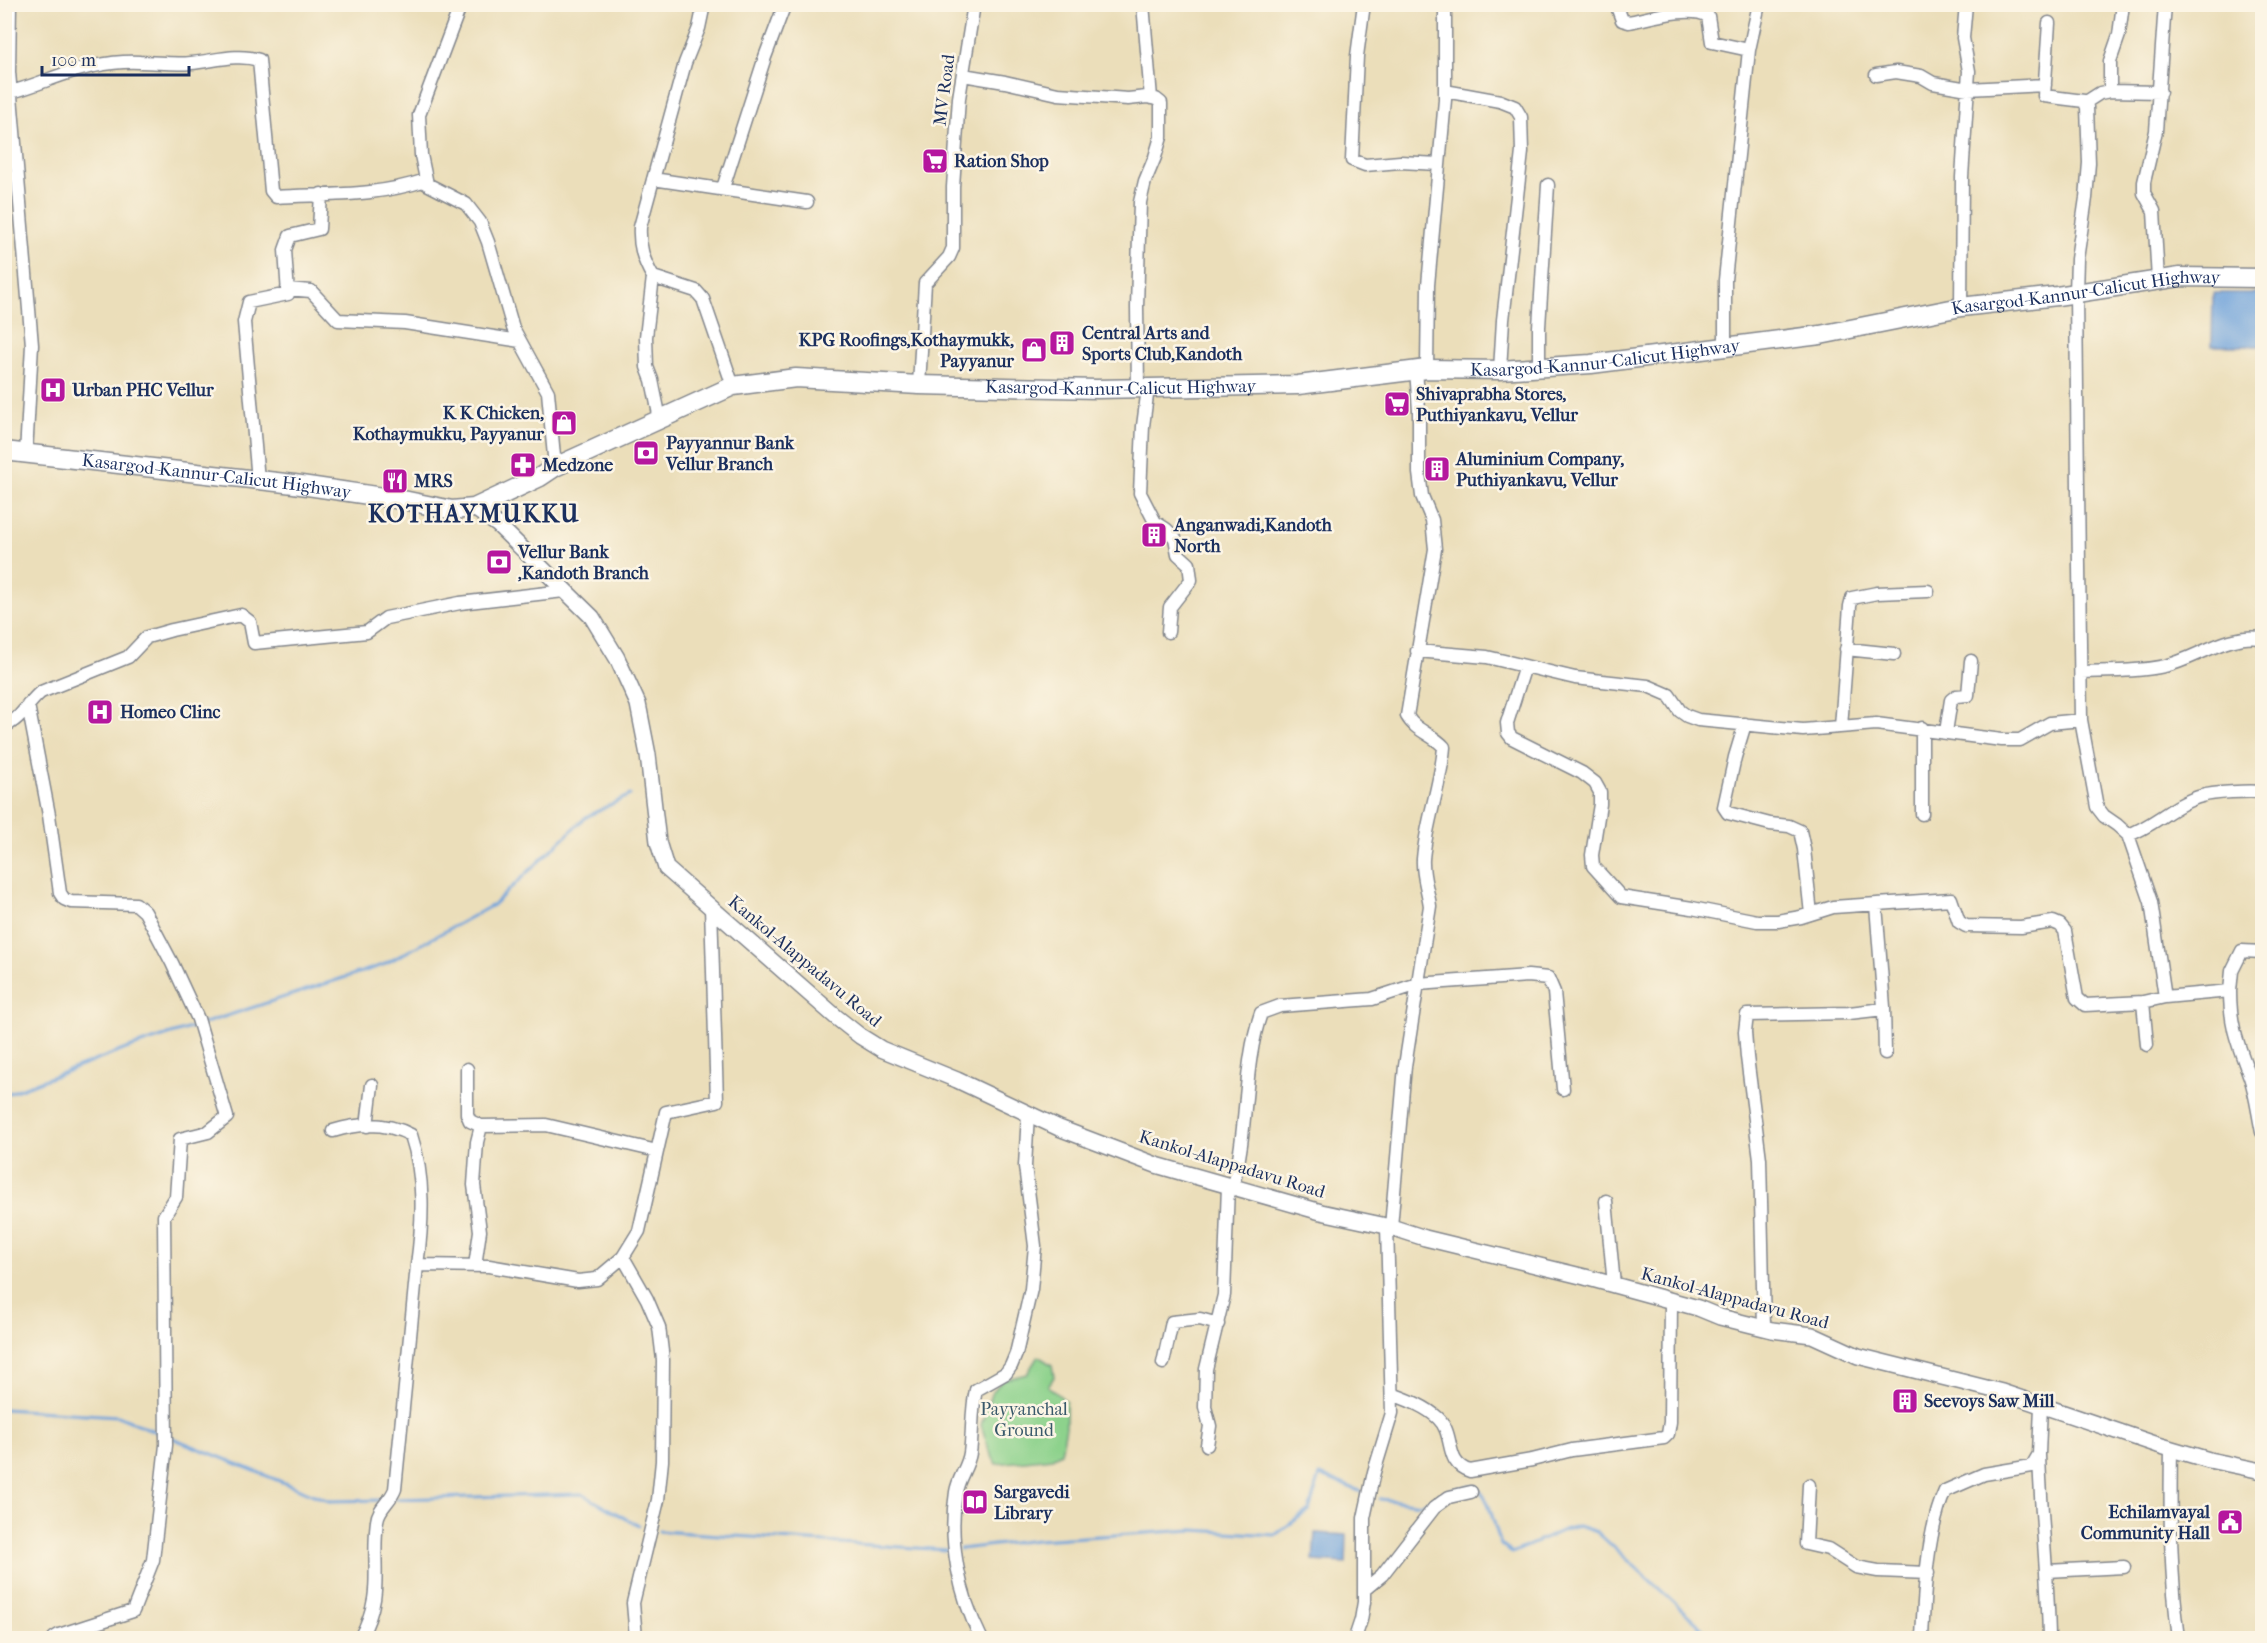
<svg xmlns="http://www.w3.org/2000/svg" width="2267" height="1643" font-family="'IM FELL French Canon',serif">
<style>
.green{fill:#8dd28c;stroke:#548075;stroke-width:1.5}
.water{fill:#6fa3db;stroke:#45699c;stroke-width:1.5}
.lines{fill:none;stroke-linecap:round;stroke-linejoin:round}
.stream{stroke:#6fa3db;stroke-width:3}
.minor-casing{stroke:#83868c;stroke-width:15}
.major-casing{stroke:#83868c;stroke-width:18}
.highway-casing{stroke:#83868c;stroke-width:21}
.minor{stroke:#fff;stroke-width:12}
.major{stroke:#fff;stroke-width:15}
.highway{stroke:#fff;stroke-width:18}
.labels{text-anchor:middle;stroke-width:5;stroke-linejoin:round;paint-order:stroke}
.street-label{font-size:18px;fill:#1b2f5e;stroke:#fcf5e5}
.poi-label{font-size:18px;font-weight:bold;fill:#1b2f5e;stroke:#fcf5e5;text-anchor:start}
.park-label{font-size:18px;fill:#38586a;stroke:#fcf5e5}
.district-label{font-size:24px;font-weight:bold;letter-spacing:1.5px;fill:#1b2f5e;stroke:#fcf5e5}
</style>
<rect width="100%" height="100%" fill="#fcf5e5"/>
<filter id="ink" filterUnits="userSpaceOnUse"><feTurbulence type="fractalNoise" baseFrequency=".0167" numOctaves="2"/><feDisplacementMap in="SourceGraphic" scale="12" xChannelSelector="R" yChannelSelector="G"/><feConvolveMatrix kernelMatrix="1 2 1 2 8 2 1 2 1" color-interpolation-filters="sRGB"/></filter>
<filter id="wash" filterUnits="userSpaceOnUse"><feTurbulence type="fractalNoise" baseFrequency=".008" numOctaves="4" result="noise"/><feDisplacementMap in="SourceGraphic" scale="24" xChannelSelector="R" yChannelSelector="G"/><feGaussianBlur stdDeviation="1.35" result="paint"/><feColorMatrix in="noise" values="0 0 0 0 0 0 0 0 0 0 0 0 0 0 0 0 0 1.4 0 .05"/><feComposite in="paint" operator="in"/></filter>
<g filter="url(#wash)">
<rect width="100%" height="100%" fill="#ebdeba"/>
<path class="green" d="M1038,1356L1052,1365L1054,1377L1048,1386L1066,1401V1427L1061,1453L1052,1458L996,1464L989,1450L981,1425L991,1394L1002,1380L1027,1374Z"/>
<path class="water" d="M2213,293H2262V346H2212Z
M1315,1533L1347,1535L1346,1563L1313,1561Z"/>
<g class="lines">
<path class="stream" d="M202,1024L383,965L493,905L586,817L630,795
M4,1095L126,1049L196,1026
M4,1409L118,1416L161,1434
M170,1437L329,1501L385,1500
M395,1499L582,1494L639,1526
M1380,1499L1422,1504L1453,1489L1477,1486L1488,1503L1501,1545L1512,1553L1564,1530L1578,1526L1597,1532L1700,1626L1711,1638
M659,1531L947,1550
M960,1549L1037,1540L1193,1530L1275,1535L1309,1510L1320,1475L1362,1492"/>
</g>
</g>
<g filter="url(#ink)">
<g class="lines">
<defs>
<path id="minor" d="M10,4L9,72L32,345L26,454
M461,4L419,115L421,155L427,184L466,204L480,222L488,242L513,328L548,392L555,467
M702,4L703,9L699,28L685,63L640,227C639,246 643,260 653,277L696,291L703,299L733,386
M1143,4L1151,98
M1364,4L1357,56L1352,160L1365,165L1400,162L1439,164
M1616,4L1622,20L1629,22C1650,18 1690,5 1708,16L1712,42L1749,50
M2123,4L2119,35L2110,61V91L2160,92
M2049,23L2044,96L2084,101L2087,107L2089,163L2086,198L2077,259L2076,293L2078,489L2081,720L2097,807L2104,816L2117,825L2128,835L2151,902L2165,997L2230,991C2230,1027 2238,1044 2250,1077C2256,1094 2258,1114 2262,1132
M963,75L1005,82L1058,94L1128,99L1147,97L1156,99L1161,103V137L1155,157L1145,181L1140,202L1137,307L1138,388
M1876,75L1896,72L1921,76L1933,83L1968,89L2045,85
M1445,91L1500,101L1515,107L1521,117L1522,152L1503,320L1500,370
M11,92C39,85 65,71 94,66C109,63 125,61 140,62C157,62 174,65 191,63C214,61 237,53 259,60L271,191L276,197C329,194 375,197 426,180
M2086,102L2100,93L2110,91
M653,179L807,202
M723,188L765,57L785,4
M653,277L646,337L647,367L652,380L660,419
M2158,280L2154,211L2144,193V182L2156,131L2165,4
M287,289L311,291L338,320L405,323L520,341
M1961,307L1962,177L1969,71L1963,38L1966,4
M1725,347V280L1749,50L1759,4
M1539,367V327L1548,185
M1427,369L1428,285L1445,100V4
M919,385L925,283L949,257L953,248V187L959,98L974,4
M1148,388L1143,426L1140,493L1155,522L1166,529L1175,538L1178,554L1189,564L1191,580L1170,607L1168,632
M258,480L244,322L249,302L288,294L285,250L290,236L319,229L321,194
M1846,649L1894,654
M1417,651L1487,657L1575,678L1648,686L1669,695L1680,711L1687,716L1698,720L1803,730L1876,724L2002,740H2020L2050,723L2081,720
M1525,666L1507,723L1508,733L1512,738L1582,773L1595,783L1600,792V804L1592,855L1593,866L1621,897L1692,908L1757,921H1778L1801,917L1833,907L1951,899L1959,922L1966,926L2021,927L2053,922L2060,925L2065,931L2077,998L2085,1005L2143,1002L2165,997
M2081,672C2108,671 2137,672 2165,666C2196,659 2227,633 2262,638
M28,705L49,815L60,893L64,899L71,902L136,904L145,912L172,963L198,1019L227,1117L208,1132L180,1139L176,1197L164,1216L166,1445L153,1560L133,1611L59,1635L54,1638
M1745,724L1735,757L1724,807L1728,813L1770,824L1789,826L1800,831L1804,849L1811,914
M4,726C21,720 28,702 41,692L128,657L147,637L172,630L241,615L250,622L254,643L367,632L386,618L460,603L564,591
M1841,727L1850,606L1852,598L1877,593L1928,591
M1922,728V814
M1946,732L1951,700L1956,696L1968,695L1971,661
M2128,835C2154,826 2175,803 2202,796C2213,792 2250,791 2262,792
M1876,905L1884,1007L1885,1053
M2230,991L2232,971L2242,951L2262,952
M2143,1002L2147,1045
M467,1069V1114L470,1121L481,1126L546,1125L657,1151
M367,1126L372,1085
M333,1131C359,1123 386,1122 411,1135C425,1177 423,1222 417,1265
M1232,1188C1249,1131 1242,1068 1261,1013L1280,1006L1372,999L1418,984L1528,976L1548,978L1554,992L1563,1089
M1606,1201L1614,1285
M1391,1227L1405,1066L1430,906C1428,890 1422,876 1423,859C1426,821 1441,785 1444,747C1433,734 1415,731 1407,716L1435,549L1432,520L1422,496L1419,473V410L1416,370
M623,1257L647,1299L659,1327L663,1360L662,1461L658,1500L633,1603L636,1638
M475,1266L480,1231L474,1185L477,1142L481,1126
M1764,1328L1760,1159L1747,1057L1745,1032L1747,1015L1849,1013L1884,1009
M1163,1363L1172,1322L1200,1319L1218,1324
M1392,1394C1408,1400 1425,1406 1438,1418C1456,1435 1443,1463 1470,1471L1532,1460L1572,1450L1664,1438L1668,1434L1670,1422L1671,1301
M1207,1445L1210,1426L1205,1407L1206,1369L1224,1295L1228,1186
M2171,1449C2170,1513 2170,1575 2179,1638
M2039,1455C2041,1517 2048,1577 2049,1638
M1809,1485L1806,1544L1828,1549L1856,1567L1878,1571L1928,1573
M2047,1571L2124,1567
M1364,1590L1382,1575L1434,1508L1449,1497L1471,1492
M360,1638C385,1594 371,1566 377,1521C378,1508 391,1501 395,1489L417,1265L489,1266L578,1281L597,1279L623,1257L639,1231L666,1112L717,1101L711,907
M981,1638C959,1594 948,1541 956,1492C958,1478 968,1467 970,1453C973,1432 971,1411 976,1390L1006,1373L1011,1366L1016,1354L1031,1289L1035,1246L1025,1166L1028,1114
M1355,1638L1361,1620L1364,1602V1518L1374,1472L1392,1413L1387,1226
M1922,1638C1924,1595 1927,1530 1945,1491L1984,1474L2032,1466L2039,1454L2041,1406"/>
<path id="major" d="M474,508L498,525L592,617L617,658L638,704L648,755L658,842L666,868L836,1017L860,1036L881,1049L957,1080L1059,1128L1156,1165L1321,1212L1391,1227L1425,1238L1585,1277L1698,1308L1720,1317L1772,1330L1812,1335L1858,1356L2002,1392L2158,1445L2209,1460L2262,1471"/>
<g id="highway">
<path id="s1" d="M4,451L294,484L403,500L452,510L474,508L540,477L555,467L733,386L796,378L919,385L1097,389L1298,385L1427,369L1500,370L1591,364L1820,335L1961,307L2057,296L2180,277L2262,278"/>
</g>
</defs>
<use href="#minor" class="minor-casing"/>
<use href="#major" class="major-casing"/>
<use href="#highway" class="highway-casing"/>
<use href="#minor" class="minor"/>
<use href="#major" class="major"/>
<use href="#highway" class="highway"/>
</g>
</g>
<defs>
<symbol id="supermarket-square" viewBox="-11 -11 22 22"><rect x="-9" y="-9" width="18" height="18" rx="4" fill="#b5179e" stroke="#fcf5e5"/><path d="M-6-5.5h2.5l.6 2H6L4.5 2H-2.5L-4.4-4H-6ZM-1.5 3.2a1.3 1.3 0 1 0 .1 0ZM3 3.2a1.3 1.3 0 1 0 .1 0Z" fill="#fff"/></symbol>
<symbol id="building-square" viewBox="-11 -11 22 22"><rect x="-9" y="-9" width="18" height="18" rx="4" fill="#b5179e" stroke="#fcf5e5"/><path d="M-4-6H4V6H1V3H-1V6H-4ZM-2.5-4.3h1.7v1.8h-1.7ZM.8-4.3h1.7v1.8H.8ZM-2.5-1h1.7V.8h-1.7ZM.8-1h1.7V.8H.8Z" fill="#fff"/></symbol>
<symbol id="shop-square" viewBox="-11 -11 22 22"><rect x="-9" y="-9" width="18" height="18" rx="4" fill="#b5179e" stroke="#fcf5e5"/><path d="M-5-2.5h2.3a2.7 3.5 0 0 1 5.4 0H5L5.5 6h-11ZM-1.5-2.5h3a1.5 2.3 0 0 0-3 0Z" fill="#fff"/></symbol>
<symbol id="hospital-square" viewBox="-11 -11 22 22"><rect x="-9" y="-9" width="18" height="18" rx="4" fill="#b5179e" stroke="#fcf5e5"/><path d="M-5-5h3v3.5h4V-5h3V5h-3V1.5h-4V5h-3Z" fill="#fff"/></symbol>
<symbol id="bank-square" viewBox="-11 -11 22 22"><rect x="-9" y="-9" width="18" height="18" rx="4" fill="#b5179e" stroke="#fcf5e5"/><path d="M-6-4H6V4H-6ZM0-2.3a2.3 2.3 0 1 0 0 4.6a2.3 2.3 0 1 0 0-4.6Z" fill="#fff"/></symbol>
<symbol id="pharmacy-square" viewBox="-11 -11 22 22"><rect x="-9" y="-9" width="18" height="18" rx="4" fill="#b5179e" stroke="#fcf5e5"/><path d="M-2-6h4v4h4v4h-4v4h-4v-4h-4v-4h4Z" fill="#fff"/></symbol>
<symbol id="restaurant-square" viewBox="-11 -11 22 22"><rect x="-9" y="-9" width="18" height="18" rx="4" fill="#b5179e" stroke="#fcf5e5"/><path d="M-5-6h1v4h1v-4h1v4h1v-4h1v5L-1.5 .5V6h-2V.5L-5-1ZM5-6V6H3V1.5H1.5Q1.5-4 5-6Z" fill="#fff"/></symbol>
<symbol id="library-square" viewBox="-11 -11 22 22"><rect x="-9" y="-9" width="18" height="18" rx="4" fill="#b5179e" stroke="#fcf5e5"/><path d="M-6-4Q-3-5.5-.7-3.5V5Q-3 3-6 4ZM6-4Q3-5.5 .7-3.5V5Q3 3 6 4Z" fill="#fff"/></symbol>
<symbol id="civic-square" viewBox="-11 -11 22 22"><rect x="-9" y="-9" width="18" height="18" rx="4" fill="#b5179e" stroke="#fcf5e5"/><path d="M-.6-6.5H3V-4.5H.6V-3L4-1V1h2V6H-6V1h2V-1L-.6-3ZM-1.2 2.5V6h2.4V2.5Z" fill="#fff"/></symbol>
</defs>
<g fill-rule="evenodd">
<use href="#supermarket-square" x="920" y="146" width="30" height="30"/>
<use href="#building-square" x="1047" y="328" width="30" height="30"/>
<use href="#shop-square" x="1019" y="335" width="30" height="30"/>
<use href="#hospital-square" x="38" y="375" width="30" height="30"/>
<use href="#supermarket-square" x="1382" y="389" width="30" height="30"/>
<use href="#shop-square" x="549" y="408" width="30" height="30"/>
<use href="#bank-square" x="631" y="438" width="30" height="30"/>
<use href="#pharmacy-square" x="508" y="450" width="30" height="30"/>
<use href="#building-square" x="1422" y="454" width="30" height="30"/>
<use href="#restaurant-square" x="380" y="466" width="30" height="30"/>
<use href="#building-square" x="1139" y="520" width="30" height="30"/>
<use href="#bank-square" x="484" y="547" width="30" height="30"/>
<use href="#hospital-square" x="85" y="697" width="30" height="30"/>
<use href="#building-square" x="1890" y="1386" width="30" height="30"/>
<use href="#library-square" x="960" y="1487" width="30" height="30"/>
<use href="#civic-square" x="2215" y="1507" width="30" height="30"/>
</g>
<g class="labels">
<g class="street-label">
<text transform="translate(944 90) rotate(-83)" y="6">MV Road</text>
<text dy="6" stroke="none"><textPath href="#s1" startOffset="2121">Kasargod-Kannur-Calicut Highway</textPath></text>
<text dy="6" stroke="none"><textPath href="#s1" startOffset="1635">Kasargod-Kannur-Calicut Highway</textPath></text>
<text dy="6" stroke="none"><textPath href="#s1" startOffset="1149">Kasargod-Kannur-Calicut Highway</textPath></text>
<text dy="6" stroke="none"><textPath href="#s1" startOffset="214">Kasargod-Kannur-Calicut Highway</textPath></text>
<text transform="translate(805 961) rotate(40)" y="6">Kankol-Alappadavu Road</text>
<text transform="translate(1232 1164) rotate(17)" y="6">Kankol-Alappadavu Road</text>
<text transform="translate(1735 1298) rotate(15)" y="6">Kankol-Alappadavu Road</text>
</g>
<g class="poi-label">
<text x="954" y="167">Ration Shop</text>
<text x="1082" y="339">Central Arts and<tspan x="1082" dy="21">Sports Club,Kandoth</tspan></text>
<text x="1014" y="346" text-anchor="end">KPG Roofings,Kothaymukk,<tspan x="1014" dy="21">Payyanur</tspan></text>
<text x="72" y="396">Urban PHC Vellur</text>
<text x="1416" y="400">Shivaprabha Stores,<tspan x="1416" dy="21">Puthiyankavu, Vellur</tspan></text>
<text x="544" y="419" text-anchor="end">K K Chicken,<tspan x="544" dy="21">Kothaymukku, Payyanur</tspan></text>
<text x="666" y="449">Payyannur Bank<tspan x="666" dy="21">Vellur Branch</tspan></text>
<text x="1456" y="465">Aluminium Company,<tspan x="1456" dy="21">Puthiyankavu, Vellur</tspan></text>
<text x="542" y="471">Medzone</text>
<text x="414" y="487">MRS</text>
<text x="1174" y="531">Anganwadi,Kandoth<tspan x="1174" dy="21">North</tspan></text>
<text x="518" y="558">Vellur Bank<tspan x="518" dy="21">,Kandoth Branch</tspan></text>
<text x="120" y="718">Homeo Clinc</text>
<text x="1924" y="1407">Seevoys Saw Mill</text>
<text x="994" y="1498">Sargavedi<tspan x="994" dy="21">Library</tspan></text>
<text x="2210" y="1518" text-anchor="end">Echilamvayal<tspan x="2210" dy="21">Community Hall</tspan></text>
</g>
<g class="park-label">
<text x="1024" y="1415">Payyanchal<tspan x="1024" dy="21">Ground</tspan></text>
</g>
<g class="district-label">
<text x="474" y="522">KOTHAYMUKKU</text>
</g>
</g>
<rect width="2267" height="1643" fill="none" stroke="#fcf5e5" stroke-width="24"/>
<path d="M42 66v9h147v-9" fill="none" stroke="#1b2f5e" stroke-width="3"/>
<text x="51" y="66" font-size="18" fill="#1b2f5e" stroke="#fcf5e5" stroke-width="4.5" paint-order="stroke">100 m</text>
</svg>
